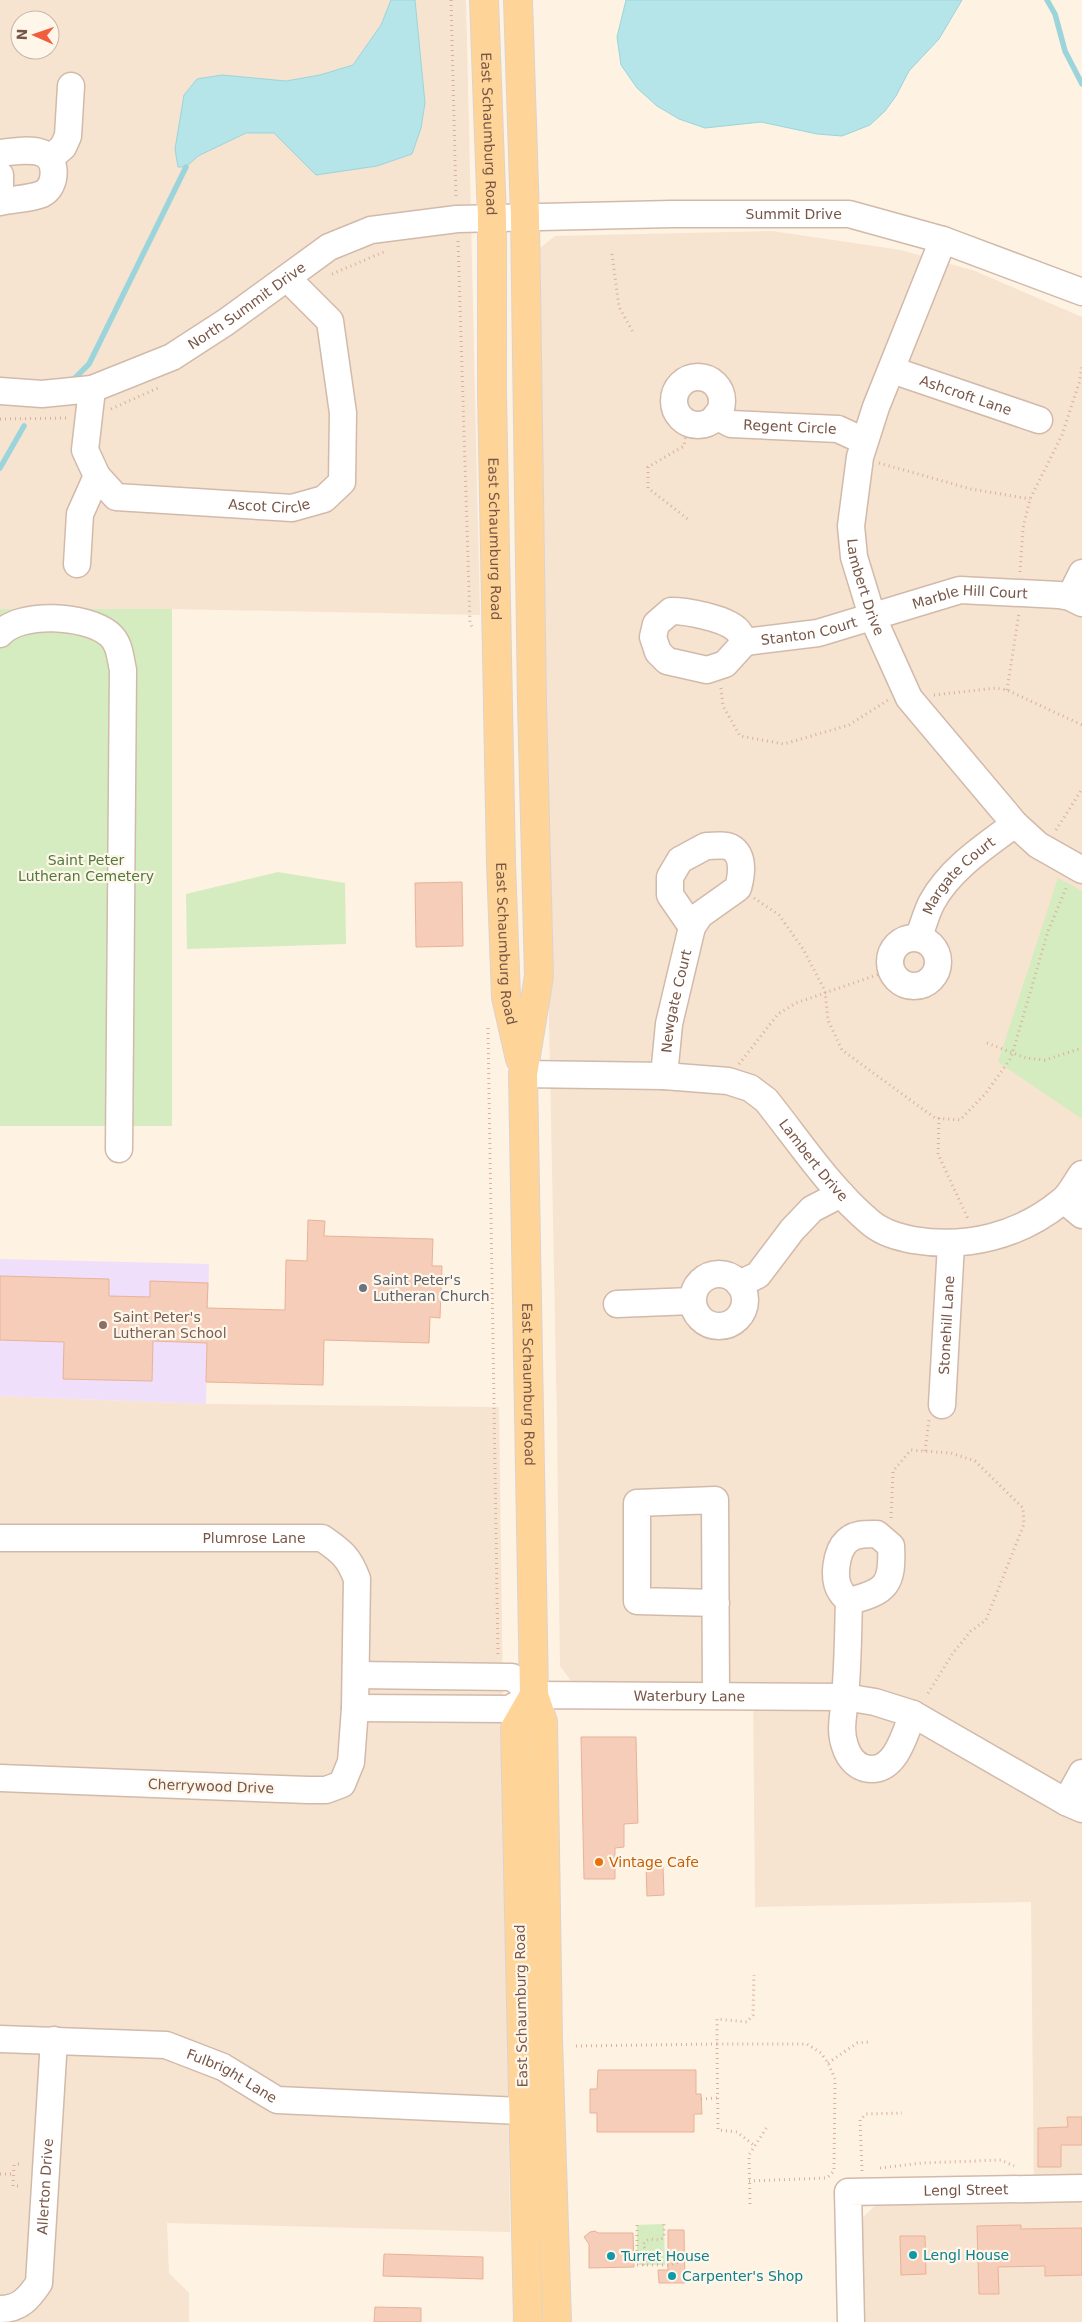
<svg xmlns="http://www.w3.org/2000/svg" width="1082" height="2322" font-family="'DejaVu Sans',sans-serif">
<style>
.residential{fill:#f6e3d0;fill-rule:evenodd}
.education{fill:#efdffa}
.green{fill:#d4ecc0}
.water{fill:#b5e4e9;stroke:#9bd5db}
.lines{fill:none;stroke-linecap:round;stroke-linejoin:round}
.stream{stroke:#9bd5db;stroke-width:5.5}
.building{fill:#f5cdb8;stroke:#e9b297}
.minor-casing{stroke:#d2baab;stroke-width:29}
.major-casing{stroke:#dcd3cf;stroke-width:30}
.path{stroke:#dab09b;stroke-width:3;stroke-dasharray:1 4;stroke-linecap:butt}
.minor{stroke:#fff;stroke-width:26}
.major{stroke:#ffd498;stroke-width:28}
.worship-dot{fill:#6b7280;stroke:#fff6ea;stroke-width:2}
.education-dot{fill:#8d6e63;stroke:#fff6ea;stroke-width:2}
.food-dot{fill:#e8710a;stroke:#fff6ea;stroke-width:2}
.culture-dot{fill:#0f9aa8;stroke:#fff6ea;stroke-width:2}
.labels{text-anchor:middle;stroke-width:4.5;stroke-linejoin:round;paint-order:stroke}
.street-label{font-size:14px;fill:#785647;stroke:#fff6ea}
.park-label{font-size:14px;fill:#50793c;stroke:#fff6ea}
.worship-label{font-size:14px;fill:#5b616d;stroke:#fff6ea;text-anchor:start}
.education-label{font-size:14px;fill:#785e54;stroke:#fff6ea;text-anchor:start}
.food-label{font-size:14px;fill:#c56008;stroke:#fff6ea;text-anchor:start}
.culture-label{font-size:14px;fill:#0d838f;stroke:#fff6ea;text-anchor:start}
</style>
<rect width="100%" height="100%" fill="#fef2e2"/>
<path class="residential" d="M0,0H466L480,615L172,609H0ZM20,20H50V50H20Z
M772,231L901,250L975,271L1082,317V2322H862V2218L880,2201L1034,2196L1031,1902L755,1907L753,1688L571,1681L560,1666L557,1423L534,253L555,236Z
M0,1396L206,1404L499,1407L510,2232L167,2223L169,2273L189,2293V2322H0Z"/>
<path class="education" d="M0,1259L209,1264L206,1404L0,1396Z"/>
<path class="green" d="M0,609H172V1126H0Z
M278,872L345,883L346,944L187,949L186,894Z
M1058,878L1082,891V1119L998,1062Z
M664,2224L665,2265H637V2225Z"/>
<path class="water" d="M391,0H415L425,103L421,128L412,154L377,166L316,175L274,133H246L198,156L186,167H178L175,149L184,95L197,79L222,75L286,81L320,75L353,65L381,25Z
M626,0H962L939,39L909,71L896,96L885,111L870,125L842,136L817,134L761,122L705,128L679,119L657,106L637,88L621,65L617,37Z"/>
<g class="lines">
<path class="stream" d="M1047,0L1055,14L1065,51L1082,84
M75,378L89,364L186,167
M0,468L24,426"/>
</g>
<path class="building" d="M462,882L463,946L416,947L415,883Z
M308,1220L325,1221L324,1236L433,1239L432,1266H442L440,1318L430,1317L429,1343L324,1340L323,1385L206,1382L207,1343L153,1341L152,1381L63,1379L64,1342L0,1340V1276L109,1279V1296L150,1297V1281L208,1283L207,1308L285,1310L286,1260L307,1261Z
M581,1737H636L638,1823L624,1824V1847L615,1848V1879H584Z
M646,1866H663L664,1895L647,1896Z
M598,2070H696V2094H701L702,2114H694V2132H597V2113H590V2089H597Z
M1067,2117H1082V2145H1061V2167H1038V2128L1068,2127Z
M1021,2225V2229L1082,2228V2275L1045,2276V2266L998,2267L999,2294H979L977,2226Z
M668,2230H684L685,2283H659L658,2270H668Z
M595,2231L598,2233H633L634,2267L589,2268V2244L584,2237L590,2232Z
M900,2236H925L926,2274L901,2275Z
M384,2254L483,2257V2279L383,2276Z
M375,2307L421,2308V2322H374Z"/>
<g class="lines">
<defs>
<g id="minor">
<path d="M0,153C13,152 29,148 42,153C58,159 57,187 42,194C30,199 13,199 0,202"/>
<path d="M50,158L63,147L68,136L71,86"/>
<path d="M0,175V194"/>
<path id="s1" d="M943,240L876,407L860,457L851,526L854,557L872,616L909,698L1015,824L1038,845L1082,870"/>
<path id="s2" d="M892,370L1039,420"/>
<circle cx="698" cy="401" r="24"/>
<path id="s3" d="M92,389L85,450L97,476L116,497L292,508L324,499L342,482L343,413L330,321L287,278"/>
<path id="s4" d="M0,391L42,394L92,389L172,357L226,322L329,247L371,230L457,219L672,214H849L943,240L1082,292"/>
<path id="s5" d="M716,416L731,424L838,429L864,441"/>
<path d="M77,564L80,514L97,476"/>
<path d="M1070,597L1082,573"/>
<path d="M671,611C687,611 724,618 736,629C740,632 742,638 745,642L725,664L707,670L667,661L658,652L653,637L656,624Z"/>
<path d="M0,634C20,611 86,615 109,634C120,643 120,657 123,670L119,1149"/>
<path id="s6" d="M745,642L818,633L960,590L1059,595L1070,597L1082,603"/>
<path d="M706,846C712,846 721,845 727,846C745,851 742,874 738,888L700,915L692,927L670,895V877L680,860Z"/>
<path id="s7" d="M918,938C923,927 926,913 932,902C950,869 985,846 1015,824"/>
<circle cx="914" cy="962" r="24"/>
<path id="s8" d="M523,1074L664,1076L728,1081L750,1088L766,1100C799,1141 830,1189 871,1223C883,1233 898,1237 913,1240C966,1249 1020,1236 1062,1201C1070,1195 1076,1182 1082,1174"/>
<path id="s9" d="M664,1076L669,1024L692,927"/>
<path d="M1064,1200L1082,1215"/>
<circle cx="719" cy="1300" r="26"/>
<path d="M739,1284L758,1275L792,1230L812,1209L841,1194"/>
<path d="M617,1304L692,1301"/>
<path id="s10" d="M942,1405L951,1244"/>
<path id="s11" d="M0,1538H322C341,1551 349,1557 357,1579L355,1708L351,1762L342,1784L326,1790H308L0,1778"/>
<path d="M849,1601C887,1592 893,1584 891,1546L877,1534C867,1534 855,1533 847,1541C836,1551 832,1579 841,1592C843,1596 847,1598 849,1601C848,1633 848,1665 845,1697C844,1714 839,1730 845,1746C849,1759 858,1769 872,1769C897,1769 905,1732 913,1714"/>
<path d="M716,1603L637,1601V1503L715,1500L716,1695"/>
<path d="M357,1675L512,1677L534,1695"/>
<path id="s12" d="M355,1708L509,1709L534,1695L845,1697L875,1702L913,1714L1066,1802L1082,1809"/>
<path d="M1066,1802L1082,1773"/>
<path id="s13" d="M0,2039L166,2045L223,2067L277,2100L523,2111"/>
<path id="s14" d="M0,2309C20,2309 29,2298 39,2283L54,2040"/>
<path id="s15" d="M851,2322L848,2192L1082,2188"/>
</g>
<g id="major">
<path id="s16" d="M484,0L492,218V394L501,863L506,997L520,1059"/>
<path id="s17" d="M518,0L525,217L532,703L539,976L523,1074L534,1695L543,1722L548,2038L557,2322"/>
<path d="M528,2322L515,1728L534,1695"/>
</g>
</defs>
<use href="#minor" class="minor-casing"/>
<use href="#major" class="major-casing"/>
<path class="path" d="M451,0L456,199
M458,241L470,623L473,629
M612,254L619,307L634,334
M332,274L386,251
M111,409L158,388
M0,419L68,418
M688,423L684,446L648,467V488L689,520
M879,463L971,489L1030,499
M1020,572L1023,528L1030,499L1062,435L1079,383L1082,367
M721,688L723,706L740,736L784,744L849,725L888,700
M1007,690L1019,613
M934,695L996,688L1007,690L1082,725
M1056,830L1082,789
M754,898L779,915L803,949L825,991L828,1020L842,1050L935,1118L960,1120L986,1093L1011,1058L1048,931L1067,886
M488,1028L498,1656
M987,1043L1026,1058L1045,1060L1082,1048
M739,1064L778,1014L796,1003L891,970
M939,1118L938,1154L969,1221
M925,1451L929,1420
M891,1518L893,1471L911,1450L951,1453L975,1461L1023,1508L1024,1524L986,1620L971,1631L953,1653L927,1695
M576,2046L717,2044L718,2130L737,2132L755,2146
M828,2063L857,2043L869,2042
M701,2099L717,2098
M880,2168L922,2163L1001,2160L1014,2166
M862,2171L860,2120L866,2114L902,2113
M0,2174H14
M749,2181L827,2178L834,2171L835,2079L828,2063L821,2053L807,2044H717V2019L747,2022L753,2015L754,1975
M18,2186H13L14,2165L19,2164
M750,2204L749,2155L767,2127
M637,2225V2265H668L696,2258
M643,2265L649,2256L643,2245L645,2241L650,2239L660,2240L664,2237V2224"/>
<use href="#minor" class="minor"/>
<use href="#major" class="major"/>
</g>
<circle class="worship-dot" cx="363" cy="1288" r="5"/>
<circle class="education-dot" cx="103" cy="1325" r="5"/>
<circle class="food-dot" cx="599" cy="1862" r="5"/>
<g class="culture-dot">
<circle cx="913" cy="2255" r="5"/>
<circle cx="611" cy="2256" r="5"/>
<circle cx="672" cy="2276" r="5"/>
</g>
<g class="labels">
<g class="street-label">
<text dy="5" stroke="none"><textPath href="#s16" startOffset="134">East Schaumburg Road</textPath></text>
<text dy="5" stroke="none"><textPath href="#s4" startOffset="839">Summit Drive</textPath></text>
<text dy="5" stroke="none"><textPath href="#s4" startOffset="269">North Summit Drive</textPath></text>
<text dy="5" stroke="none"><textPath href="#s2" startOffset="78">Ashcroft Lane</textPath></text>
<text dy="5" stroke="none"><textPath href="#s5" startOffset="76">Regent Circle</textPath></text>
<text dy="5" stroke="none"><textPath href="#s3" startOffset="272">Ascot Circle</textPath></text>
<text dy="5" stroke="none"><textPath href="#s16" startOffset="539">East Schaumburg Road</textPath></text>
<text dy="5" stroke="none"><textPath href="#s1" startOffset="365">Lambert Drive</textPath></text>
<text dy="5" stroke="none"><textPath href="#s6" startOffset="231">Marble Hill Court</textPath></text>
<text dy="5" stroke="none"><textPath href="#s6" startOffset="65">Stanton Court</textPath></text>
<text dy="5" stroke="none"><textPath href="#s7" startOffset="76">Margate Court</textPath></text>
<text dy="5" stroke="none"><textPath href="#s16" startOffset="944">East Schaumburg Road</textPath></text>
<text dy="5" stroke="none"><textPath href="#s9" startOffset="76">Newgate Court</textPath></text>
<text dy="5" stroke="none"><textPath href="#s8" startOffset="325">Lambert Drive</textPath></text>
<text dy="5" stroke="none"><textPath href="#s10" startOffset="80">Stonehill Lane</textPath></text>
<text dy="5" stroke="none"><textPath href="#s17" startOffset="1386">East Schaumburg Road</textPath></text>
<text dy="5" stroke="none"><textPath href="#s11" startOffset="254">Plumrose Lane</textPath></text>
<text dy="5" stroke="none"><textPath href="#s12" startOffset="338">Waterbury Lane</textPath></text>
<text transform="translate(211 1786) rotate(2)" y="5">Cherrywood Drive</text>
<text transform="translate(521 2006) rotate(-91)" y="5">East Schaumburg Road</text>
<text dy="5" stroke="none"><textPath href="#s13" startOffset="239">Fulbright Lane</textPath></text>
<text dy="5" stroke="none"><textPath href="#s14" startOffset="146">Allerton Drive</textPath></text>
<text dy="5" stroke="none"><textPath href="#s15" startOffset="248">Lengl Street</textPath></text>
</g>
<g class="park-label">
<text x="86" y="865">Saint Peter<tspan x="86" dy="16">Lutheran Cemetery</tspan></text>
</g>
<g class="worship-label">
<text x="373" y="1285">Saint Peter's<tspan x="373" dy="16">Lutheran Church</tspan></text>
</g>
<g class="education-label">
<text x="113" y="1322">Saint Peter's<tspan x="113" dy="16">Lutheran School</tspan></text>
</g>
<g class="food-label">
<text x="609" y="1867">Vintage Cafe</text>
</g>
<g class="culture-label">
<text x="923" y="2260">Lengl House</text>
<text x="621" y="2261">Turret House</text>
<text x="682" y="2281">Carpenter's Shop</text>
</g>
</g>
<g transform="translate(35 35) rotate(272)"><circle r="24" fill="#fff6ea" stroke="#c9b6a9"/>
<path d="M0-4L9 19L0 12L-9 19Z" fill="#f15d3e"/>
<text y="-8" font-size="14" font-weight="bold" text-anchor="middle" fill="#785647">N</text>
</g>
</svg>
